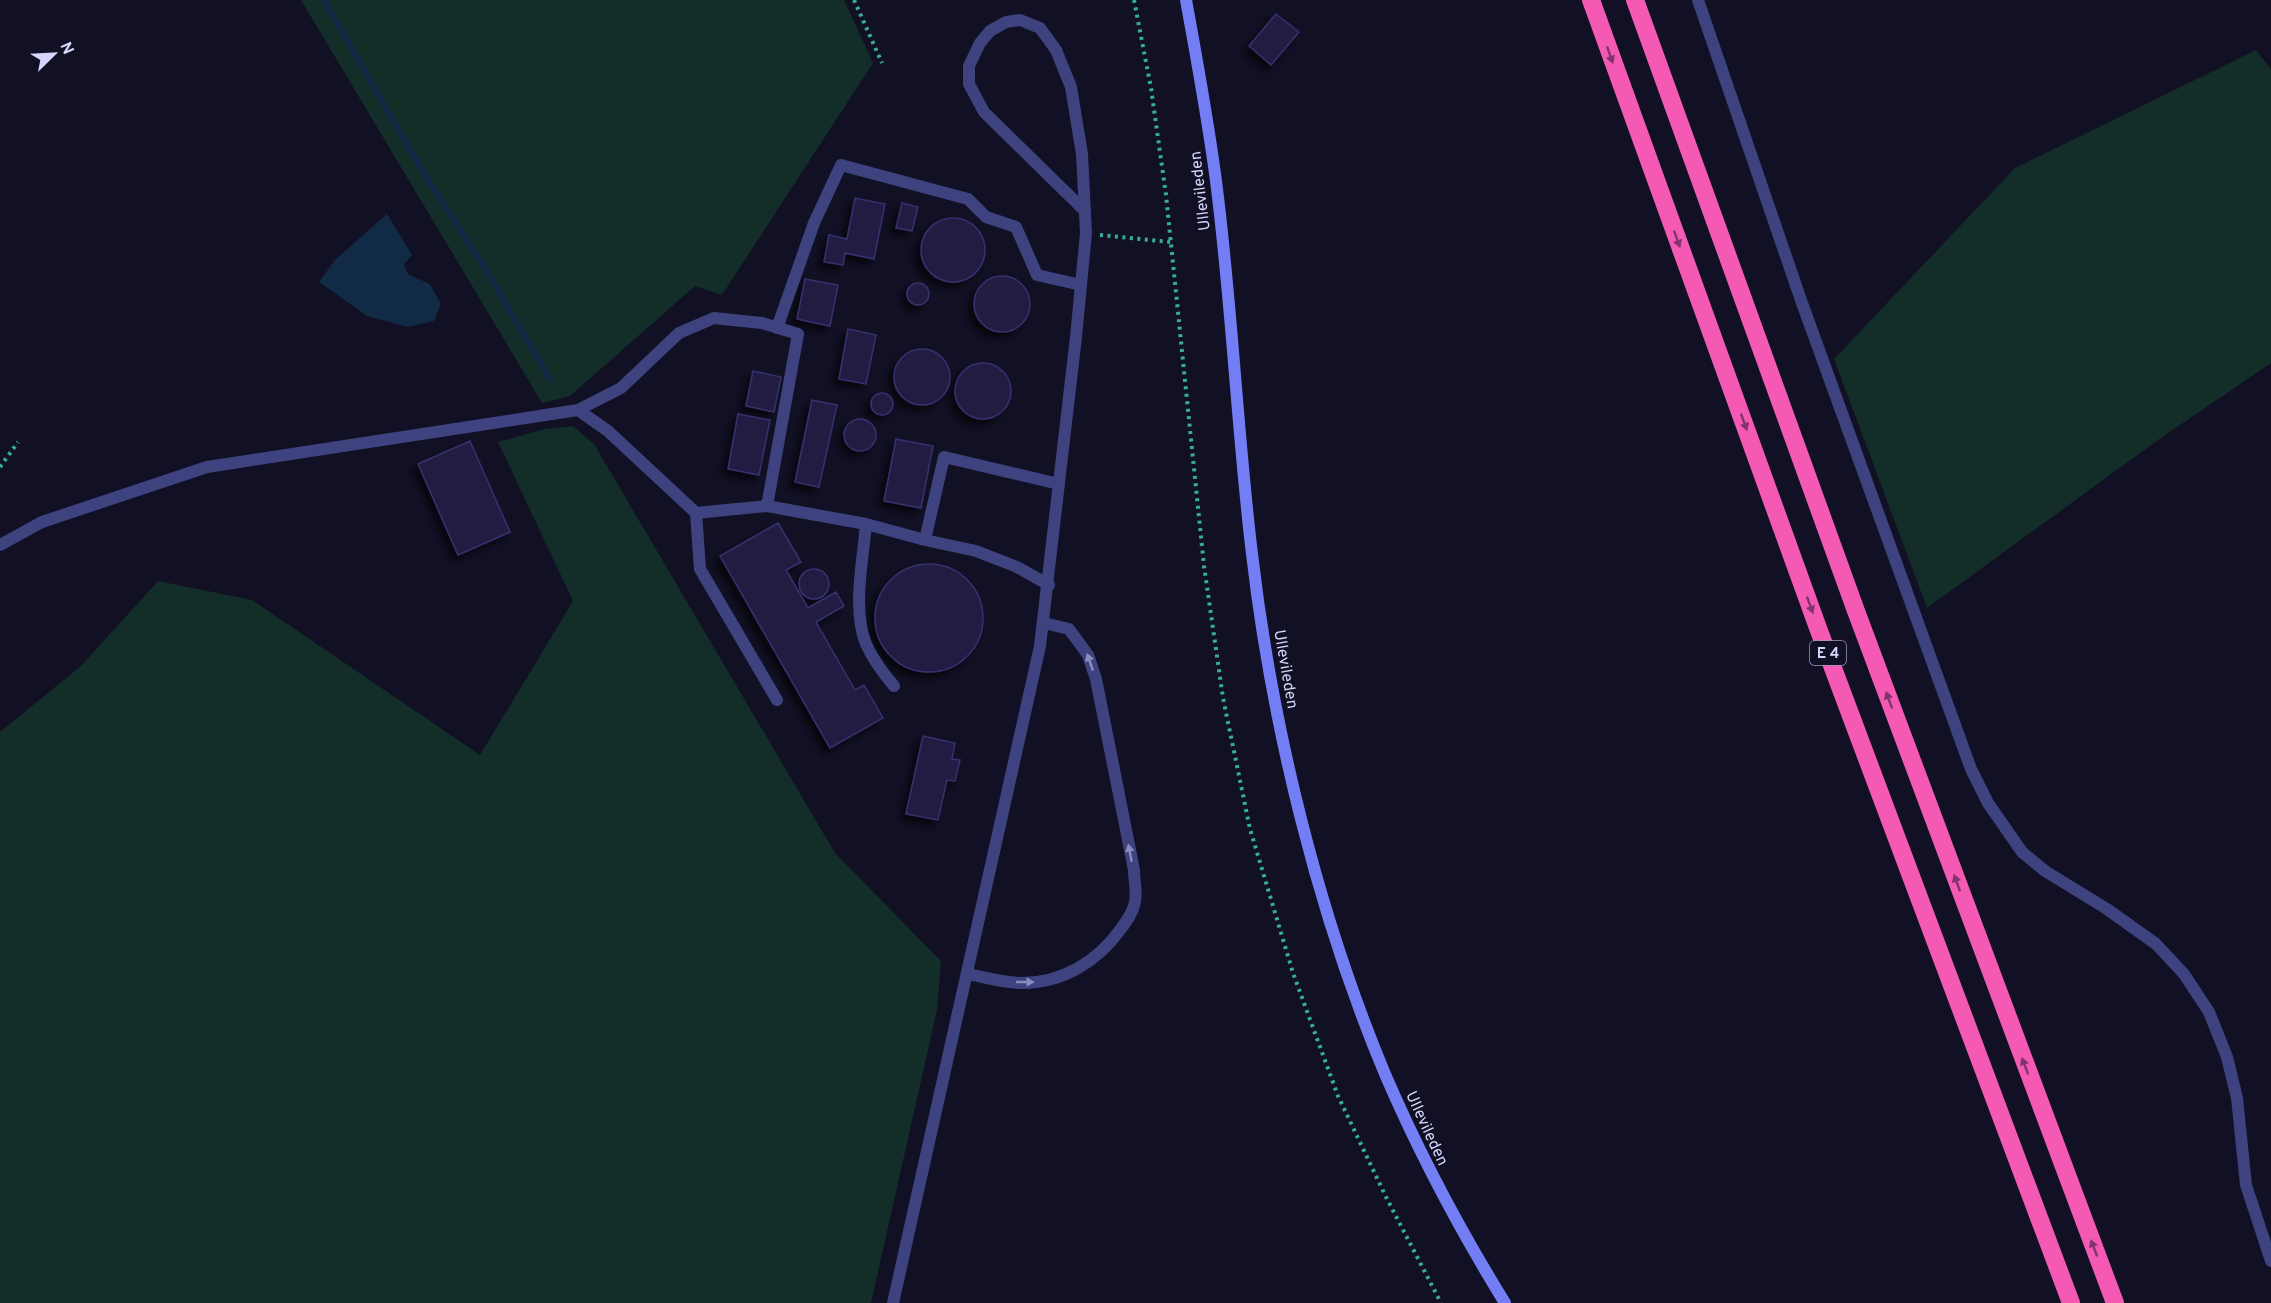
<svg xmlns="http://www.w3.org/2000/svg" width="2271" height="1303" font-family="Overpass,sans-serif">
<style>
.green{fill:#132d29}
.water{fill:#112b46}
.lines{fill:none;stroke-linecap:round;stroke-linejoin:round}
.stream{stroke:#112b46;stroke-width:6}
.building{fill:#211d43;stroke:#36316e;stroke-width:1.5;filter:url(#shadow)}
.path{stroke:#37ae9a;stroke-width:4;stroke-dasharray:3 4.5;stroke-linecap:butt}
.lane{stroke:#3e437f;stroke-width:12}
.street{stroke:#3e437f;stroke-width:12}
.secondary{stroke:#737ef5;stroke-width:12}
.highway{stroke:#f459b4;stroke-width:18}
.oneway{fill:#82346c}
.oneway2{fill:#8a8cbe}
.labels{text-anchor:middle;stroke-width:5;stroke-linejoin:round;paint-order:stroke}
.shield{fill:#111024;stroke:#9b9abb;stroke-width:1.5}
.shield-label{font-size:15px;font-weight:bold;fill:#d6d5fc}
.street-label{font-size:16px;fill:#d6d5fc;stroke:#111024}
</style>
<defs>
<filter id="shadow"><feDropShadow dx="-5.5" dy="5.5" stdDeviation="3" flood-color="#0009"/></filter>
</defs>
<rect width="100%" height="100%" fill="#111024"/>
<path class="green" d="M301,0H844L873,63L722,295L695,286L570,396L542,403Z
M2256,50L2271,69V363L2158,440L1927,608L1834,359L2015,168Z
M573,426L594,444L835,853L941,961L937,1010L871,1303H0V732L81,666L158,581L252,600L480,755L573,601L498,442L545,429Z"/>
<path class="water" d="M387,214L412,255L404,264L408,274L430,284L441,304L434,321L408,327L367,316L319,282L335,260Z"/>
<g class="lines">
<path class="stream" d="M324,0L415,159L486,270L550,379"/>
</g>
<path class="building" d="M1276,14L1299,32L1271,65L1249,46Z
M855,198L885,204L874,259L845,253L843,265L824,262L829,235L847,239Z
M902,203L918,207L912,231L896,228Z
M921 250a32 32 0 1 1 64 0a32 32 0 1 1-64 0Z
M974 304a28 28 0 1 1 56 0a28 28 0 1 1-56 0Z
M805,279L838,285L830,326L797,319Z
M907 294a11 11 0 1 1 22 0a11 11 0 1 1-22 0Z
M848,329L876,335L866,384L839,379Z
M894 377a28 28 0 1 1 56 0a28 28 0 1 1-56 0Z
M955 391a28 28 0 1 1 56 0a28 28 0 1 1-56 0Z
M753,371L781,377L774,412L746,406Z
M871 404a11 11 0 1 1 22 0a11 11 0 1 1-22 0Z
M812,400L837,405L819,487L795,482Z
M738,414L770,420L759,475L728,469Z
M844 435a16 16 0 1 1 32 0a16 16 0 1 1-32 0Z
M896,439L933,446L921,508L884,501Z
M470,441L510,532L458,555L418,464Z
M778,523L801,562L786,570L808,608L836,592L844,606L816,622L855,690L864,685L883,718L830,748L720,556Z
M875 618a54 54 0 1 1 108 0a54 54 0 1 1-108 0Z
M799 584a15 15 0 1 1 30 0a15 15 0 1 1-30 0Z
M923,736L955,743L952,759L960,760L955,781L947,780L938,820L906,814Z"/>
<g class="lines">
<path class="path" d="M854,0L882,63
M1134,0L1151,88L1166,195L1204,566L1223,698L1250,829L1293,973L1338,1096L1386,1197L1441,1303
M1100,235L1171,242
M0,467L18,442"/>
<path class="lane" d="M1698,0L1802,303L1971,769L1988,803L2022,852L2045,871L2107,909L2156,944L2184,974L2209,1012L2227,1057L2237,1098L2246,1185L2271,1261
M777,328L814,223L841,165L968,199L986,217L1016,227L1037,275L1081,285
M578,410L621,388L679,333L714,318L762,323L798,334L767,506
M696,513L700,569L777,700
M866,524L925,540L976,551L1017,567L1049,585
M925,540L944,457L1059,484
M0,545L42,522L207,467L578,410L608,431L696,513L767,506L866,524C863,560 852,610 866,644C873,660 883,673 894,686
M967,974C985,977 1004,983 1022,983C1062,983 1097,962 1120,930C1126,922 1133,913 1135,902C1137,892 1134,880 1134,870L1096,679L1088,655L1069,629L1044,623"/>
<path class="street" d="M893,1303L1040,646L1076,337L1086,233L1082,154L1071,87L1056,50L1040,28L1020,20L1006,22L990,31L980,43L969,66V84L984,112L1085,211"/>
<path class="secondary" d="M1186,0C1197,60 1208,120 1216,181C1232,305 1237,430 1252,554C1272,726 1318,914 1385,1074C1419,1153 1460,1230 1505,1303"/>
<path class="highway" d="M1591,0L1818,628L2071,1303
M1635,0L1856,611L2115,1303"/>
</g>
<defs><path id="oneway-solid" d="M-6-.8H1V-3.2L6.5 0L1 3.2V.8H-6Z" transform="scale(1.5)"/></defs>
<g class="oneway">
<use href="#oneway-solid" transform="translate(1610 55) rotate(71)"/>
<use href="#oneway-solid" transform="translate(1677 239) rotate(70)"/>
<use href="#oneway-solid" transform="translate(1744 422) rotate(70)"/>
<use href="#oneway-solid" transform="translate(1810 605) rotate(70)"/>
<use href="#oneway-solid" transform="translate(1889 700) rotate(-110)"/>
<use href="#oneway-solid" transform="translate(1957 883) rotate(-110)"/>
<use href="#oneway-solid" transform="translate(2025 1066) rotate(-111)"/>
<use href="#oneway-solid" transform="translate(2094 1248) rotate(-111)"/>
</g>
<g class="oneway2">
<use href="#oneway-solid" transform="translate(1090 662) rotate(-109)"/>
<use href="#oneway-solid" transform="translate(1130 853) rotate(-101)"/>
<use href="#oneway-solid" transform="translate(1025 982)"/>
</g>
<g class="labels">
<rect class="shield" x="1810" y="641" width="36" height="24" rx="4.5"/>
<g class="shield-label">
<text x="1828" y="658">E 4</text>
</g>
<g class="street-label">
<text transform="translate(1199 191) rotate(-97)" y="6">Ullevileden</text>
<text transform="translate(1287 669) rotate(80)" y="6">Ullevileden</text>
<text transform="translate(1428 1128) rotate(65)" y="6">Ullevileden</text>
</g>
</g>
<g transform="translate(54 54) rotate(66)" stroke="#111024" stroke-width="4.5" paint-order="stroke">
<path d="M0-4.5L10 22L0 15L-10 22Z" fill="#d6d5fc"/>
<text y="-9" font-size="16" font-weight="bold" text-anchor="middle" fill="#d6d5fc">N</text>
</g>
</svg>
